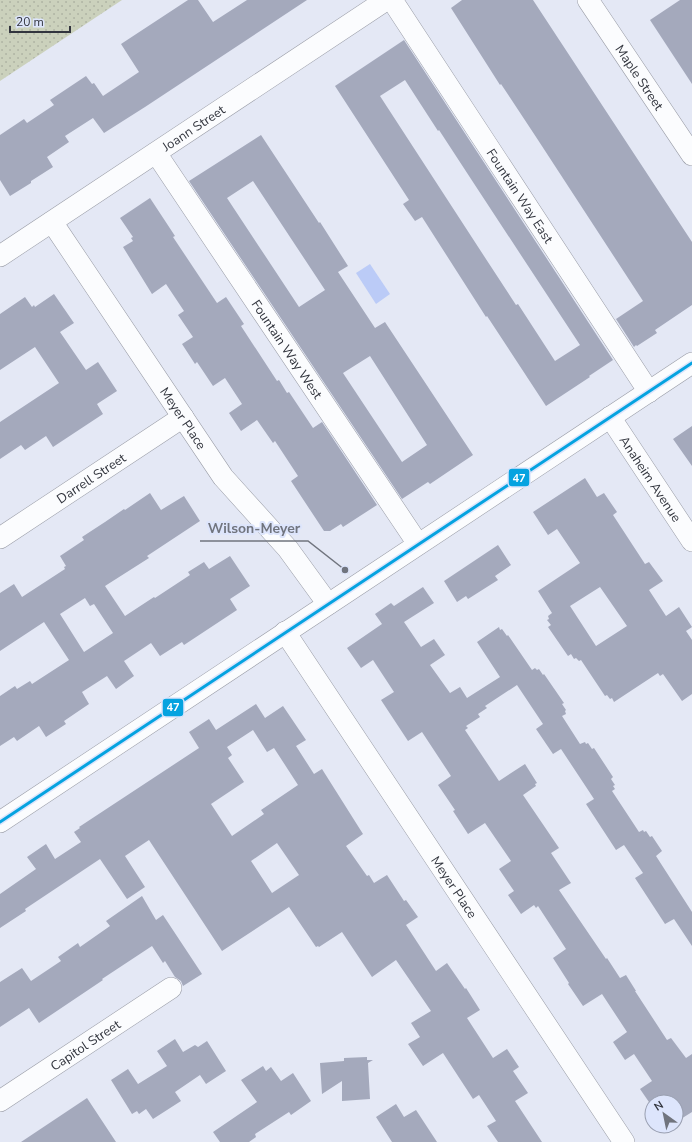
<svg xmlns="http://www.w3.org/2000/svg" width="692" height="1142" font-family="'Nunito Sans',sans-serif">
<style>
.grass{fill:url(#grass-dots)}
.water{fill:#bbcbf7}
.building{fill:#a4a9bc;fill-rule:evenodd}
.lines{fill:none;stroke-linecap:round;stroke-linejoin:round}
.minor-casing{stroke:#9a9da7;stroke-width:22}
.minor{stroke:#fbfcfe;stroke-width:21}
.bus-1-casing{stroke:#dde5fc;stroke-width:6}
.bus-1{stroke:#05a3e0;stroke-width:3}
.labels{text-anchor:middle;stroke-width:4;stroke-linejoin:round;paint-order:stroke}
.street-label{font-size:13px;fill:#32353e;stroke:#dde5fc}
.leader{fill:none;stroke:#70747e;stroke-width:1.5}
.callout-dot{fill:#70747e;stroke:#dde5fc;stroke-width:1.5}
.callout-label{font-size:14px;text-anchor:middle;font-weight:bold;fill:#70747e;stroke:#dde5fc;stroke-width:4;stroke-linejoin:round;paint-order:stroke}
.line-badge{stroke:#dde5fc;stroke-width:1.5}
.badge-label{font-size:11px;text-anchor:middle;font-weight:bold;fill:#fff}
</style>
<defs>
<pattern id="grass-dots" width="8" height="8" patternUnits="userSpaceOnUse"><rect width="8" height="8" fill="#cbd1bc"/><path d="M2 2h.1M6 6h.1" fill="none" stroke="#afb4a3" stroke-width="1.8" stroke-linecap="round"/></pattern>
</defs>
<rect width="100%" height="100%" fill="#e4e8f5"/>
<path class="grass" d="M0,0H122L0,81Z"/>
<path class="water" d="M370,264L390,294L376,304L356,273Z"/>
<path class="building" d="M188,0H198L213,22L247,0H307L145,107L104,133L93,118L65,136L69,142L47,157L53,167L31,181V183L10,196L0,180V135L24,119L27,123L54,105L50,100L86,76L92,84L94,83L103,96L139,72L121,44Z
M462,0H533L692,242V305L655,330L657,333L637,346L636,345L634,347L616,319L643,301L538,140L501,84L500,85L451,8Z
M680,0H692V84L650,20Z
M404,40L613,360L589,376L590,377L546,406L487,316L486,317L422,217L415,221L403,204L409,200L335,86ZM405,80L438,131L439,130L471,179L580,345L555,361L518,304L516,305L484,256L380,96Z
M261,135L319,223L320,222L348,266L338,272L375,328L385,322L473,455L430,484L428,482L402,499L189,181ZM253,181L325,290L299,307L227,198ZM370,356L427,445L402,462L343,373Z
M150,198L175,236L173,237L217,303L226,297L244,324L241,326L277,381L279,380L287,393L289,392L313,428L322,422L377,505L343,527L341,524L330,531H324L291,481L298,476L275,441L273,443L257,420L241,431L229,413L242,404L225,378L213,386L197,362L195,364L182,344L193,337L178,315L184,311L166,284L152,294L123,247L133,241L131,238L133,237L120,218Z
M54,294L74,323L60,332L86,370L98,362L117,391L97,404L103,414L53,447L46,436L25,450L21,445L0,459V422L59,383L35,347L0,370V314L25,297L32,307L34,305L35,307Z
M692,426V466L673,439Z
M585,478L597,497L604,493L617,512L613,515L645,564L649,562L663,581L649,590L666,616L679,607L692,627L686,631L692,640V694L682,701L663,674L660,676L658,673L614,702L612,698L610,699L607,695L605,696L581,660L579,661L576,658L574,659L571,654L568,656L548,627L551,625L547,620L549,619L548,616L552,613L538,591L580,563L557,529L548,535L533,512ZM600,587L627,626L596,646L570,606Z
M150,493L161,510L184,496L200,521L147,556L149,558L105,586L125,616L154,597L155,598L190,575L188,572L204,562L209,569L230,556L250,586L230,599L237,610L184,645L182,642L160,656L151,643L124,661L134,676L116,689L107,676L82,692L89,704L64,721L66,724L46,737L39,726L17,741L14,737L0,746V696L15,686L17,689L30,681L32,684L69,660L44,622L0,651V593L14,584L22,597L65,569L64,567L66,566L60,556L84,540L82,537L105,522L124,509L125,510ZM85,598L90,606L94,604L113,633L84,652L60,614Z
M498,545L511,565L495,576L498,580L468,599L466,596L457,602L444,581Z
M423,587L434,603L404,622L421,647L434,639L445,655L430,665L450,693L460,687L467,698L500,677L477,642L499,627L500,630L502,629L507,636L508,635L532,670L535,668L537,670L539,669L543,675L544,674L564,703L562,704L566,710L565,711L566,714L562,716L580,744L585,742L586,744L588,743L592,749L594,748L613,777L611,779L615,785L613,786L615,789L612,791L639,832L643,830L644,832L646,831L650,837L652,836L662,851L656,856L692,912V946L674,919L665,924L635,878L643,873L624,845L616,850L586,804L594,799L561,749L553,754L536,729L543,724L517,685L485,706L487,708L478,714L480,717L466,726L468,728L465,730L499,781L525,764L537,783L535,784L536,786L523,795L559,848L551,853L571,883L559,890L606,959L607,958L620,978L626,975L636,991H635L667,1040L671,1038L686,1058L692,1054V1112L676,1122V1102H652L651,1105L640,1089L652,1081L634,1054L625,1060L613,1042L627,1032L602,994L583,1006L568,984L569,983L553,958L566,949L538,906L536,908L534,905L521,914L508,895L514,891L499,869L511,861L485,823L468,834L453,811L455,810L438,785L451,776L422,732L408,741L381,700L394,692L373,660L361,668L347,648L382,624L375,614L391,603L394,606Z
M256,704L265,718L283,706L306,740L296,746L314,774L322,769L363,834L346,846L367,876L369,875L374,883L387,875L404,901L406,900L418,917L406,925L436,971L447,963L465,989L466,988L480,1010L467,1018L493,1058L507,1049L519,1067L513,1071L528,1093L515,1101L542,1142H498L487,1126L496,1121L479,1095L473,1099L443,1053L423,1066L408,1044L420,1037L411,1023L431,1011L396,960L372,977L342,932L319,947L318,946L316,947L289,907L222,951L149,840L125,856L145,887L127,899L100,859L25,909L26,911L0,928V894L36,869L27,857L46,844L55,859L81,842L74,832L80,828L79,827L199,748L189,732L209,719L216,730ZM253,730L267,752L274,748L298,785L261,810L264,814L232,836L211,804L244,782L228,758L232,755L227,747ZM277,843L299,875L272,893L251,861Z
M142,896L156,920L163,915L202,974L183,986L181,981L175,977L165,961L163,963L152,946L102,979L103,980L39,1023L29,1008L0,1027V982L22,968L31,981L61,961L58,957L78,943L80,947L110,926L106,921Z
M175,1039L183,1052L195,1045L198,1047L207,1041L226,1071L206,1084L200,1075L175,1092L181,1101L153,1119L146,1109L139,1114L137,1111L132,1114L111,1080L128,1069L138,1084L167,1066L157,1051Z
M367,1057V1060H373L368,1063L370,1099L342,1101V1081L322,1094L320,1063L344,1061V1058Z
M263,1066L266,1071L271,1067L281,1081L293,1073L311,1101L291,1115L289,1112L255,1134L256,1137L249,1142H220L213,1132L257,1102L241,1080Z
M87,1098L116,1142H21Z
M396,1104L404,1117L416,1110L437,1142H392L376,1117Z"/>
<g class="lines">
<defs>
<g id="minor">
<path id="s1" d="M392,0L649,392"/>
<path id="s2" d="M588,0L692,155"/>
<path id="s3" d="M156,153L418,544"/>
<path id="s4" d="M52,222L223,477L288,549L328,604"/>
<path id="s5" d="M0,256L386,0"/>
<path id="s6" d="M610,417L692,541"/>
<path id="s7" d="M0,538L183,417"/>
<path id="s8" d="M285,632L624,1142"/>
<path d="M0,822L692,363"/>
<path id="s9" d="M0,1101L171,988"/>
</g>
</defs>
<use href="#minor" class="minor-casing"/>
<use href="#minor" class="minor"/>
<defs>
<path id="bus-1" d="M0,822L692,363"/>
</defs>
<use href="#bus-1" class="bus-1-casing"/>
<use href="#bus-1" class="bus-1"/>
</g>
<g class="labels">
<g class="street-label">
<text dy="5" stroke="none"><textPath href="#s2" startOffset="93">Maple Street</textPath></text>
<text dy="5" stroke="none"><textPath href="#s5" startOffset="232">Joann Street</textPath></text>
<text dy="5" stroke="none"><textPath href="#s1" startOffset="234">Fountain Way East</textPath></text>
<text dy="5" stroke="none"><textPath href="#s3" startOffset="236">Fountain Way West</textPath></text>
<text dy="5" stroke="none"><textPath href="#s4" startOffset="236">Meyer Place</textPath></text>
<text dy="5" stroke="none"><textPath href="#s7" startOffset="109">Darrell Street</textPath></text>
<text dy="5" stroke="none"><textPath href="#s6" startOffset="74">Anaheim Avenue</textPath></text>
<text dy="5" stroke="none"><textPath href="#s8" startOffset="306">Meyer Place</textPath></text>
<text dy="5" stroke="none"><textPath href="#s9" startOffset="102">Capitol Street</textPath></text>
</g>
</g>
<path class="leader" d="M345 570L308 541H200"/>
<circle class="callout-dot" cx="345" cy="570" r="4"/>
<g class="callout-label">
<text x="254" y="533">Wilson-Meyer</text>
</g>
<g class="line-badge">
<rect x="508" y="468" width="22" height="19" rx="4" fill="#05a3e0"/>
<rect x="162" y="698" width="22" height="19" rx="4" fill="#05a3e0"/>
</g>
<g class="badge-label">
<text x="519" y="482">47</text>
<text x="173" y="711">47</text>
</g>
<g transform="translate(664 1114) rotate(327)"><circle r="19" fill="#dde5fc" stroke="#999fb0"/>
<path d="M0-3L7 15L0 10L-7 15Z" fill="#70747e"/>
<text y="-6" font-size="11" font-weight="bold" text-anchor="middle" fill="#32353e">N</text>
</g>
<path d="M10 26v6h60v-6" fill="none" stroke="#32353e" stroke-width="2"/>
<text x="16" y="26" font-size="12" fill="#32353e" stroke="#dde5fc" stroke-width="3" paint-order="stroke">20 m</text>
</svg>
